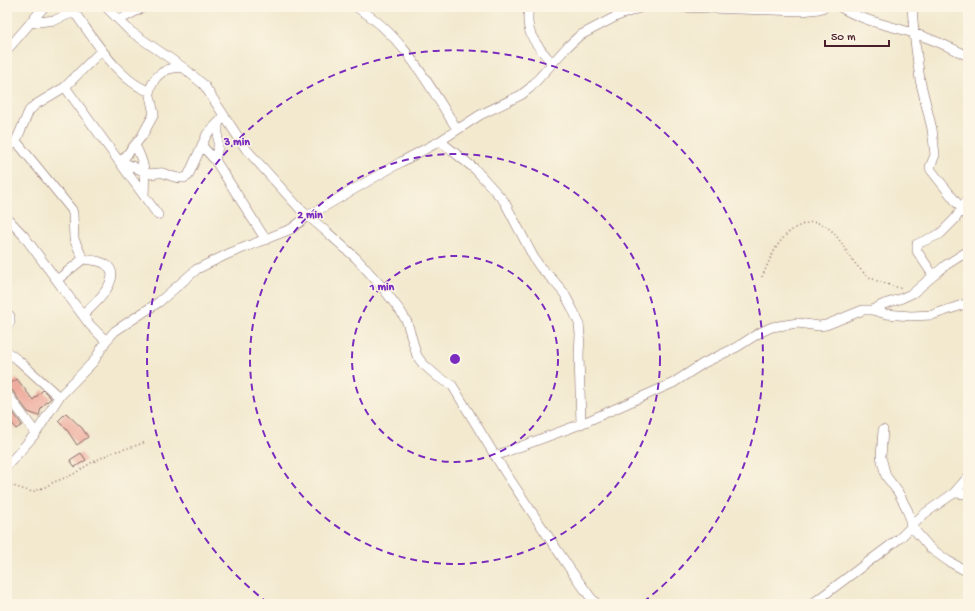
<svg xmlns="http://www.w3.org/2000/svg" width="975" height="611" font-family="'Gochi Hand',sans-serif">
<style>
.building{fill:#eeac9e}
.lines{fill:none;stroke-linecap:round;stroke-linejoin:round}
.minor-casing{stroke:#856664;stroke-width:10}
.path{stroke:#856664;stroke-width:1.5;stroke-dasharray:1 3;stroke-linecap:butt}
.minor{stroke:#fff;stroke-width:9}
.ring{fill:none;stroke:#7b2cbf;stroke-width:2;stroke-dasharray:7 5}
.centre{fill:#7b2cbf;stroke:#fcf5e5;stroke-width:2}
.ring-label{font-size:12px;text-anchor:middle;font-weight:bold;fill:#7b2cbf;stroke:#fcf5e5;stroke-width:3;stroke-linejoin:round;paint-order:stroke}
</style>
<rect width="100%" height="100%" fill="#fcf5e5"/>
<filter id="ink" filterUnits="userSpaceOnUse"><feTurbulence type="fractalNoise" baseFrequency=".025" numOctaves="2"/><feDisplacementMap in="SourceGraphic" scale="8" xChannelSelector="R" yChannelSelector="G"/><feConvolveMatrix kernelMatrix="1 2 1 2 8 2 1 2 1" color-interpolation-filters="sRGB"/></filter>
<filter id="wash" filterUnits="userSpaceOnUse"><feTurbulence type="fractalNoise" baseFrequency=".012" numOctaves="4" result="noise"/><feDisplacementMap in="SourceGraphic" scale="16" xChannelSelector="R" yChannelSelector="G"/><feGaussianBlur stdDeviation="0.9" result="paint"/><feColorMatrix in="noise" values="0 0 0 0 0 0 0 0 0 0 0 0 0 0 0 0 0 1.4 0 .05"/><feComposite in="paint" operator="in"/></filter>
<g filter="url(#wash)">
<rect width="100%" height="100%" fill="#f2e9cf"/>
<g id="blocks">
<path class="building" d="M17,379L33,400L43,390L51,398L41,408L39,416L28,412L12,390L7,388V386Z
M7,404L22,425L16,429L7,415Z
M66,413L82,428L88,437L77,445L67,430L58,421Z
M81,453L86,460L75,467L70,460Z"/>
</g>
</g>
<g filter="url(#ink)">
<use href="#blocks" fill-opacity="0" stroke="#856664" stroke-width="1"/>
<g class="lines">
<defs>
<path id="minor" d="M106,7L130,31L184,68L204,85L246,149L301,210L328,233L356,258L383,288L401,312L407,322L417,356L423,364L438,377L452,385L505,472L572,572L591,598L597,604
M356,7C403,34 429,86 457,129
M529,7C524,34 536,44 552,63
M677,7L802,11L819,9L824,7
M840,7C863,21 888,25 913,33C932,39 950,47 968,56
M912,7L914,33L920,80L932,129L934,146L935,155L930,167L931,170L968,217
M119,20L144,7
M30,23L55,20L72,13L77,16C94,39 120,82 149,91
M7,50L44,7
M184,68C174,66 162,70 155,79C153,82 151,87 149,91L154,114L142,136L121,162C133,165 137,169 147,173C153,175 158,172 163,173C170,175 176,179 184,178L188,176L207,134L224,117
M65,87L158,215
M16,141L72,210L73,214L74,239L83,259
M440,141L475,169L504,201L534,258L540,267L553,280L564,293L573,310L579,323L580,335L579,355L581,424
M135,145C146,166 145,173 144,196
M202,146L215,160L266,240
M7,150L16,141L29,111L35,105L65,87L102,50
M215,160L218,147V124
M7,218L24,236L90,325L106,341
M933,275L917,251V244L940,234L955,219L968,199
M57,280L83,259C89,260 99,260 105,264C126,276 93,306 83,315
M872,310L884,304L900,299L913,293L946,265L968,251
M7,313L10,316V322L7,326
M7,352L18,360L59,397
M7,394L36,433
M883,430L881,457L886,476L898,492L908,511L911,526L930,548L948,561L968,572
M495,456L581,424L673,383L704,363L737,347L759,333L772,327L798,323L819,326L826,325L863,310H872L886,314L911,316L932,315L968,303
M7,466L36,433L59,397L94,361L106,341L115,331L159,302L197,269L228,254L291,229L308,216L401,162L440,141L480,115L521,95L530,88L567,47L579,36L617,16L642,7
M954,493L968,494
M812,604L900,538L924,514L954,493L968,477"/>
</defs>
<use href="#minor" class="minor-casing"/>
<path class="path" d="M762,277C772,255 779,233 804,224C816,220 825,224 834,233C844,245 850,260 863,272C873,282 889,284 902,289
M7,484L32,492L45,487L54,482L72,475L91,463L113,452L132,447L146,442"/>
<use href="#minor" class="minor"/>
</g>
</g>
<g class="ring">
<circle cx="455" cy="359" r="103"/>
<circle cx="455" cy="359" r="205"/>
<path d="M268 603A308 308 0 1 1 642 603"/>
</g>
<circle cx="455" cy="359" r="6" class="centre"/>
<g class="ring-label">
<text x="237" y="145">3 min</text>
<text x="310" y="218">2 min</text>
<text x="382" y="290">1 min</text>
</g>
<rect width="975" height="611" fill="none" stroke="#fcf5e5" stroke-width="24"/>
<path d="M825 40v6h64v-6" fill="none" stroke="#4a1f2b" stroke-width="2"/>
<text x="831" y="40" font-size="12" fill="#4a1f2b" stroke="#fcf5e5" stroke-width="3" paint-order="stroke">50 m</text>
</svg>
